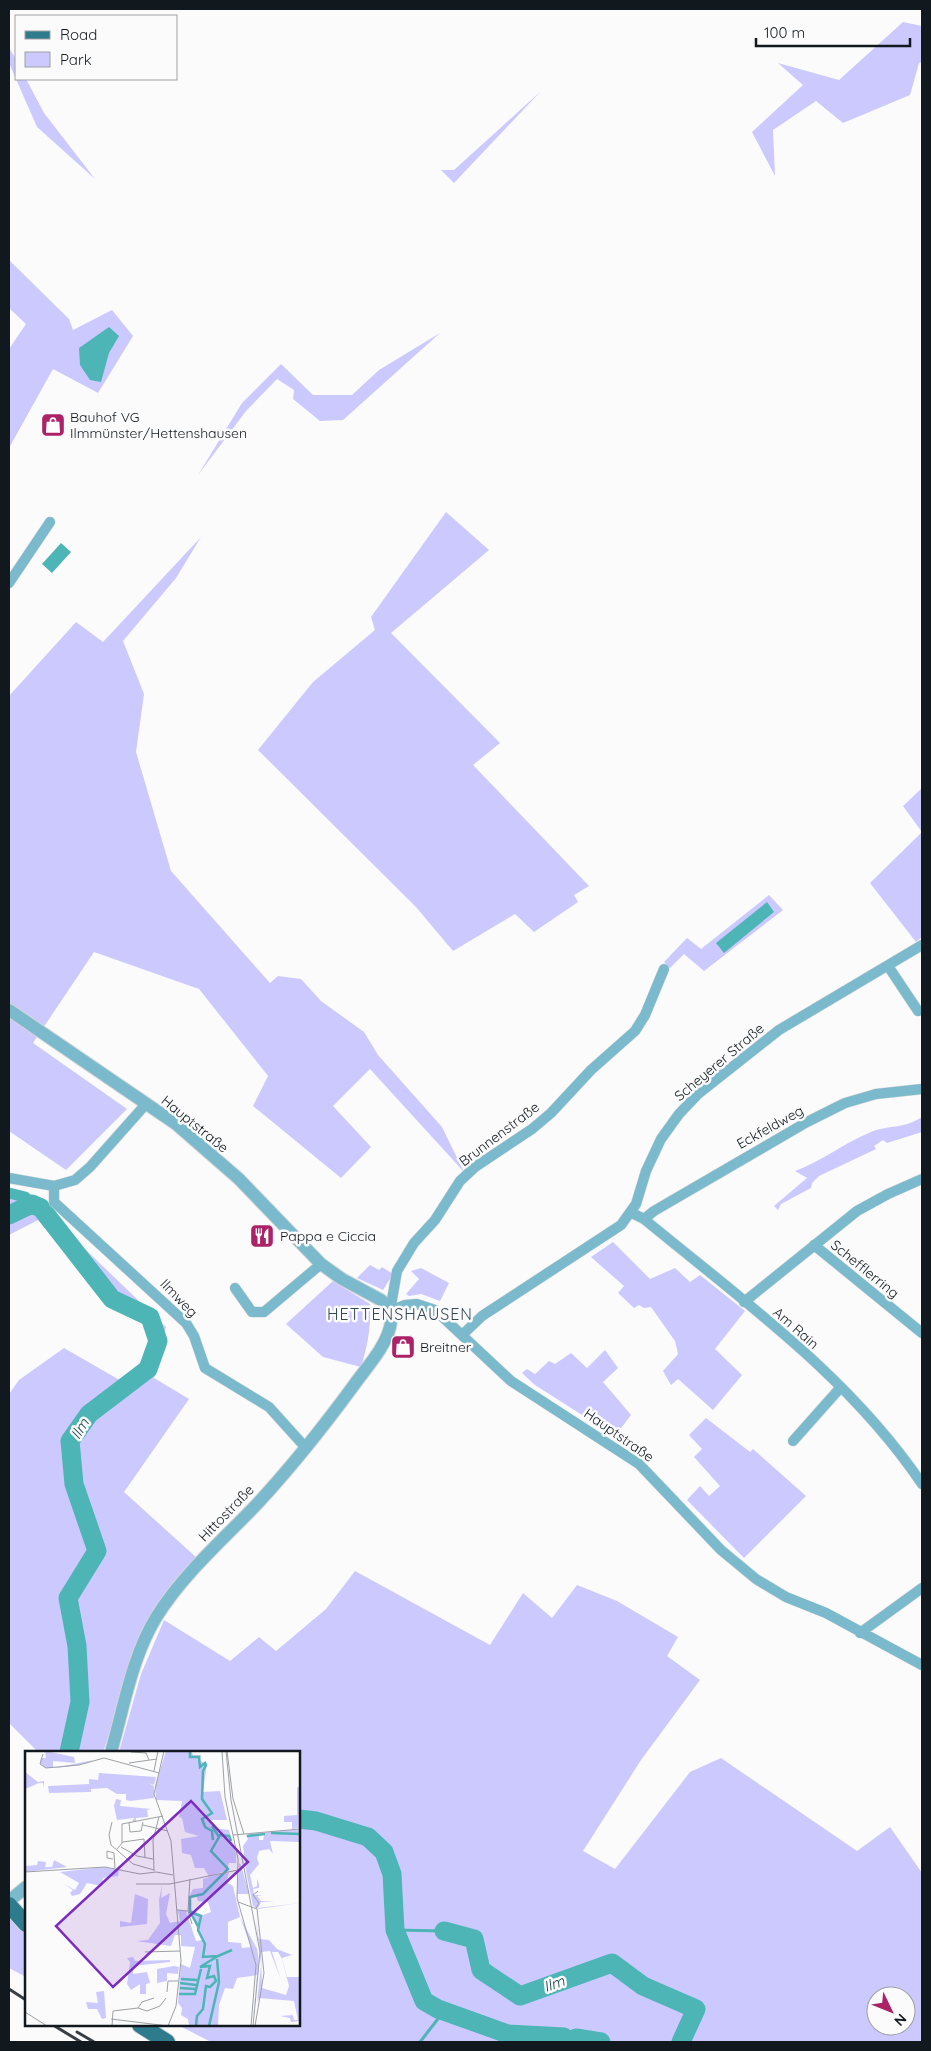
<svg xmlns="http://www.w3.org/2000/svg" width="931" height="2051" font-family="Quicksand,sans-serif">
<style>
.green{fill:#ccc9ff;fill-rule:evenodd}
.water{fill:#4db5b5}
.lines{fill:none;stroke-linecap:round;stroke-linejoin:round}
.stream{stroke:#4db5b5;stroke-width:3}
.canal{stroke:#4db5b5;stroke-width:11}
.river{stroke:#4db5b5;stroke-width:19}
.minor-casing{stroke:#d6d7d8;stroke-width:11}
.tertiary-casing{stroke:#d6d7d8;stroke-width:14}
.primary-casing{stroke:#d6d7d8;stroke-width:18}
.minor{stroke:#7abacc;stroke-width:10}
.tertiary{stroke:#7abacc;stroke-width:12}
.primary{stroke:#2e7b8e;stroke-width:16}
.rail{stroke:#383f44;stroke-width:3}
.labels{text-anchor:middle;stroke-width:5;stroke-linejoin:round;paint-order:stroke}
.poi-label{font-size:14px;fill:#11191f;stroke:#fbfbfb;text-anchor:start}
.street-label{font-size:14px;fill:#11191f;stroke:#fbfbfb}
.water-label{font-size:15px;font-style:italic;fill:#144343;stroke:#fbfbfb}
.quarter-label{font-size:16px;letter-spacing:1px;fill:#334654;stroke:#fbfbfb}
.inset-river{fill:none;stroke:#4db5b5;stroke-width:2.5}
.inset-road{fill:none;stroke:#9da1a3;stroke-width:1}
.view{fill:#7b2cbf;fill-opacity:0.15;stroke:#7b2cbf;stroke-width:2.5}
.inset-edge{fill:none;stroke:#11191f;stroke-width:2.5}
</style>
<rect width="100%" height="100%" fill="#fbfbfb"/>
<path class="green" d="M903,22L922,26V62L919,63L910,95L843,123L816,101L773,130L775,176L752,132L803,85L778,63L839,80Z
M9,48L16,59V79H26L44,113L95,179L37,127L9,63Z
M541,91L454,183L441,170H454Z
M9,260L69,319L73,330L112,310L133,336L98,393L53,369L9,448V349L26,324L9,308Z
M440,333L343,420L320,421L293,399L294,390L277,379L246,411L198,475L242,403L281,364L313,395H352L379,370Z
M446,512L489,550L391,633L500,743L473,765L589,886L574,895L578,902L534,932L515,914L453,951L416,907L258,750L313,682L375,630L371,617Z
M201,537L176,578L123,641L144,694L136,752L171,871L270,983L278,976L301,979L321,1001L364,1032L378,1055L442,1127L464,1172L370,1069L333,1106L371,1147L341,1178L253,1106L268,1076L199,989L94,952L33,1043L127,1109L66,1170L9,1131V696L76,622L103,642Z
M922,788V937L916,942L870,883L922,832L903,806Z
M769,895L783,910L704,971L684,954L670,968L664,962L687,938L701,949Z
M922,1117V1132L887,1143L883,1140L874,1146L876,1149L819,1176L812,1183L811,1188L781,1204L778,1210L774,1206L807,1178L795,1171C822,1161 844,1143 871,1132C888,1125 904,1129 922,1117Z
M9,1196L34,1200L166,1327L154,1378L189,1399L124,1492L197,1558L154,1610L146,1624L103,1752H38L9,1723V1394L19,1380L64,1348L123,1382L140,1371L152,1337L146,1321L112,1306L38,1220L9,1235Z
M613,1242L650,1279L675,1268L690,1282L700,1275L745,1311L715,1349L742,1375L713,1410L678,1379L671,1385L663,1371L678,1354L675,1341L651,1307L644,1308L639,1305L634,1308L618,1293L624,1286L591,1257Z
M370,1265L379,1270L382,1267L393,1274L383,1290L357,1278Z
M421,1268L449,1283L440,1301L421,1294L409,1296L406,1294L419,1279L411,1271Z
M333,1281L370,1304C371,1326 368,1345 361,1367L323,1357L286,1324Z
M605,1350L618,1368L603,1382L631,1415L615,1436L535,1385L522,1373L527,1369L535,1374L549,1361L555,1364L571,1353L587,1368Z
M706,1418L750,1452L753,1449L806,1496L744,1558L687,1500L700,1486L709,1496L720,1486L694,1457L702,1449L689,1435Z
M355,1571L490,1645L523,1593L552,1618L577,1585L617,1601L678,1637L667,1656L700,1680L641,1760L583,1851L615,1869L690,1772L721,1758L857,1851L890,1827L922,1873V2042H576L532,2038L530,2042H211L178,2025H299V1752H119L141,1674L164,1620L230,1661L259,1637L276,1651L326,1609ZM876,1996H906V2026H876Z
M9,1913L26,1933V1976H24L9,1968Z"/>
<path class="water" d="M109,327L119,336L109,353L101,382L90,380L80,365L79,348Z
M61,543L71,552L52,573L42,564Z
M767,902L774,912L724,953L716,943Z"/>
<g class="lines">
<path class="stream" d="M395,1930L444,1931
M420,2042L444,2011"/>
<path class="canal" d="M9,1193L25,1197L32,1204"/>
<path class="river" d="M9,1215L32,1204L41,1208L112,1299L150,1317L158,1341L148,1369L89,1414L70,1441L74,1484L97,1551L68,1598L77,1646L80,1702L69,1752
M299,1819L316,1821L368,1837L384,1852L392,1874L395,1930L424,2001L438,2009L508,2034L564,2037
M444,1931L474,1939L481,1970L520,1996L612,1963L643,1986L696,2009L681,2042
M576,2038L601,2042"/>
<defs>
<path id="minor" d="M9,583L50,522
M888,966L918,1011
M9,1178L54,1186L75,1180L90,1167L146,1104
M54,1186V1202L186,1323L194,1336L205,1368L269,1407L306,1448
M632,1213L644,1219C742,1300 850,1377 922,1484
M644,1219L654,1211L807,1122L845,1103L876,1094L922,1089
M814,1245L922,1333
M235,1288L252,1312H264L321,1264
M744,1302L857,1211L888,1194L922,1179
M390,1311L405,1305L417,1304L435,1310L511,1381L639,1464L721,1550L756,1579L786,1597L826,1613L922,1665
M390,1311L397,1271L414,1243L435,1220L460,1181L475,1167L532,1129L551,1113L591,1070L635,1031L645,1015L664,969
M462,1335L482,1316L621,1225L636,1204L646,1171L661,1139L679,1114L698,1094L779,1030L922,945
M793,1441L841,1387
M860,1633L922,1588"/>
<path id="tertiary" d="M9,1010L176,1124L239,1179L321,1264L342,1279L381,1300C389,1308 393,1316 390,1327C385,1348 366,1368 354,1385C324,1426 293,1465 258,1503C224,1539 184,1573 157,1616C132,1656 124,1707 111,1752
M9,1901L26,1887"/>
<path id="primary" d="M9,1905L26,1924
M140,2025L167,2042"/>
</defs>
<use href="#minor" class="minor-casing"/>
<use href="#tertiary" class="tertiary-casing"/>
<use href="#primary" class="primary-casing"/>
<use href="#minor" class="minor"/>
<use href="#tertiary" class="tertiary"/>
<use href="#primary" class="primary"/>
<path class="rail" d="M9,1989L26,2000
M53,2025L81,2042
M77,2032L94,2042"/>
</g>
<defs>
<symbol id="shop-square" viewBox="-11 -11 22 22"><rect x="-9" y="-9" width="18" height="18" rx="4" fill="#ab2267" stroke="#fbfbfb"/><path d="M-5-2.5h2.3a2.7 3.5 0 0 1 5.4 0H5L5.5 6h-11ZM-1.5-2.5h3a1.5 2.3 0 0 0-3 0Z" fill="#fff"/></symbol>
<symbol id="restaurant-square" viewBox="-11 -11 22 22"><rect x="-9" y="-9" width="18" height="18" rx="4" fill="#ab2267" stroke="#fbfbfb"/><path d="M-5-6h1v4h1v-4h1v4h1v-4h1v5L-1.5 .5V6h-2V.5L-5-1ZM5-6V6H3V1.5H1.5Q1.5-4 5-6Z" fill="#fff"/></symbol>
</defs>
<g fill-rule="evenodd">
<use href="#shop-square" x="39" y="411" width="28" height="28"/>
<use href="#restaurant-square" x="248" y="1222" width="28" height="28"/>
<use href="#shop-square" x="389" y="1333" width="28" height="28"/>
</g>
<g class="labels">
<g class="poi-label">
<text x="70" y="422">Bauhof VG<tspan x="70" dy="16">Ilmmünster/Hettenshausen</tspan></text>
<text x="280" y="1241">Pappa e Ciccia</text>
<text x="420" y="1352">Breitner</text>
</g>
<g class="street-label">
<text transform="translate(719 1062) rotate(-40)" y="5">Scheyerer Straße</text>
<text transform="translate(195 1124) rotate(39)" y="5">Hauptstraße</text>
<text transform="translate(770 1127) rotate(-29)" y="5">Eckfeldweg</text>
<text transform="translate(499 1134) rotate(-37)" y="5">Brunnenstraße</text>
<text transform="translate(865 1269) rotate(39)" y="5">Schefflerring</text>
<text transform="translate(179 1298) rotate(46)" y="5">Ilmweg</text>
<text transform="translate(796 1328) rotate(41)" y="5">Am Rain</text>
<text transform="translate(619 1435) rotate(35)" y="5">Hauptstraße</text>
<text transform="translate(226 1513) rotate(-46)" y="5">Hittostraße</text>
</g>
<g class="water-label">
<text transform="translate(80 1429) rotate(-59)" y="5">Ilm</text>
<text transform="translate(554 1984) rotate(-20)" y="5">Ilm</text>
</g>
<g class="quarter-label">
<text x="400" y="1320">HETTENSHAUSEN</text>
</g>
</g>
<g transform="translate(25 1751)">
<rect width="275" height="275" fill="#fbfbfb"/>
<path d="M20,0L49,6L50,12L28,10V17L69,9L54,14L32,17H20L15,12L16,7H21ZM141,0H166L168,4H176L175,10L182,13L178,41L195,40L202,69H187L186,72L189,77L204,79L211,103V112H204L202,119L184,126L179,117H170L166,104L157,102L156,88L174,85L160,81L157,67L154,66L157,50L131,49L130,35ZM0,21L13,31L19,30V37L18,32H14L0,38ZM74,22L131,26L129,34L123,32L129,35V47L105,50L101,49V43H92L82,37L66,38V41L24,42L23,35L64,33V28L73,29ZM275,34V77L267,78V71H259V65L272,64V37ZM91,48L96,49L95,55L126,58L122,59L123,66L111,67V71H107L109,67L92,69L89,55ZM275,78V91L245,90L248,103L244,98L234,100L232,107L234,113L225,124L228,137L232,135V128L234,133V137L228,138L229,144H237L232,145L236,150H250L236,151L233,157L275,152L233,158L228,155L221,120L218,95L223,88L221,84L234,82V89H238L240,81ZM29,109L42,116L0,121V115L12,114L13,110L21,111L20,116H27ZM214,112L216,114L224,143H212ZM79,116L94,119L93,125L78,127L77,135L62,132L55,143L47,145L45,142L48,139L39,133L50,139L54,132L35,121ZM198,122H204L201,131L208,135L215,166L232,198L229,170L234,213L228,269L232,224L212,227L208,238L200,237L194,254L193,275H161L164,274L163,268L156,264L157,257L153,252L156,213L165,217L170,196L156,195V184H150L146,195L111,190L123,189L135,172L134,149L137,134L136,147L145,142L141,163L145,172L155,170L153,160H161L171,190L177,189L165,161V144L168,138L178,137V128ZM171,144L173,150L183,151L186,161L178,164L166,159V146ZM215,166L226,196L217,197L216,192L203,191V171ZM110,143L123,148L122,173L95,176V170L106,172ZM231,170L234,188L244,189L252,198L267,204L257,207L262,226H275V270L266,271L265,267L255,265L268,264L267,260L269,269H273L269,250L234,247L232,251L236,214ZM245,200L256,229L247,201H253L257,208L264,235L261,244L237,237L236,201ZM108,206L110,210L145,209V211L108,215V223L122,221L125,232L121,233V243H115V233L106,239L102,233L105,211L102,207ZM149,215L154,216L153,223L142,222V230L132,232V218ZM79,240L81,267L77,268L72,258H63L61,251L73,252L71,241Z" fill="#ccc9ff" fill-rule="evenodd"/>
<path class="inset-river" d="M165,0V6H174L175,16L180,12L181,14L178,20L177,48L187,62L177,68L180,76L187,80L188,89M246,82L275,83M193,84L204,85L206,90M222,85L240,83M165,161L173,175M193,205L207,199M156,228L172,229M155,232L171,234M155,237L170,238M154,243H170L176,218M171,275L172,265L178,258L181,235L185,236L191,230L189,225L182,227L185,215L175,216L193,205L178,206L180,193L173,179L176,165L165,161V146L178,143L203,118L186,100L194,86L187,75M184,275L194,231L192,208"/>
<path class="inset-road" d="M139,0L129,43L146,90L156,210L151,255L143,275M197,0L200,46L213,108L212,147L231,214L226,275M201,0L206,49L235,201L228,275M202,0L208,48L219,83M106,1L121,2L124,9M18,3L15,13L21,17L54,14L79,7L134,22M104,12L132,8M129,20L133,0M87,71L84,84L86,94L108,113L129,119M104,72L105,81L116,80L118,71M118,74L143,80M208,84L275,78M97,92V73L138,65M96,96L112,105L128,108M92,98L98,91L119,88L120,107M88,108L82,107V100L89,102L90,117M129,120L128,89L134,66M0,121L80,116L115,123L131,121L148,124M111,133H145L213,119M213,151L232,158L239,222L230,275M231,157L234,152L228,144L233,140M152,159L163,160L167,173M163,160L165,128M120,201L155,200M142,241L143,230H153M113,257L117,251L129,247M0,261L22,275M86,268L143,275M87,275L88,260L113,257L122,260L135,255L141,247"/>
<path class="view" d="M166,50L223,111L88,236L31,175Z"/>
<rect width="275" height="275" class="inset-edge"/>
</g>
<rect width="931" height="2051" fill="none" stroke="#11191f" stroke-width="20"/>
<rect x="15" y="15" width="162" height="65" fill="#fbfbfb" stroke="#9da1a3"/>
<rect x="25" y="31" width="25" height="8" fill="#2e7b8e" stroke="#9da1a3"/>
<text x="60" y="40" font-size="15" fill="#11191f">Road</text>
<rect x="25" y="52" width="25" height="15" fill="#ccc9ff" stroke="#9da1a3"/>
<text x="60" y="65" font-size="15" fill="#11191f">Park</text>
<g transform="translate(891 2011) rotate(133)"><circle r="24" fill="#fbfbfb" stroke="#9da1a3"/>
<path d="M0-4L9 19L0 12L-9 19Z" fill="#ab2267"/>
<text y="-8" font-size="14" font-weight="bold" text-anchor="middle" fill="#11191f">N</text>
</g>
<path d="M756 38v8h154v-8" fill="none" stroke="#11191f" stroke-width="2.5"/>
<text x="764" y="38" font-size="15" fill="#11191f" stroke="#fbfbfb" stroke-width="4" paint-order="stroke">100 m</text>
</svg>
